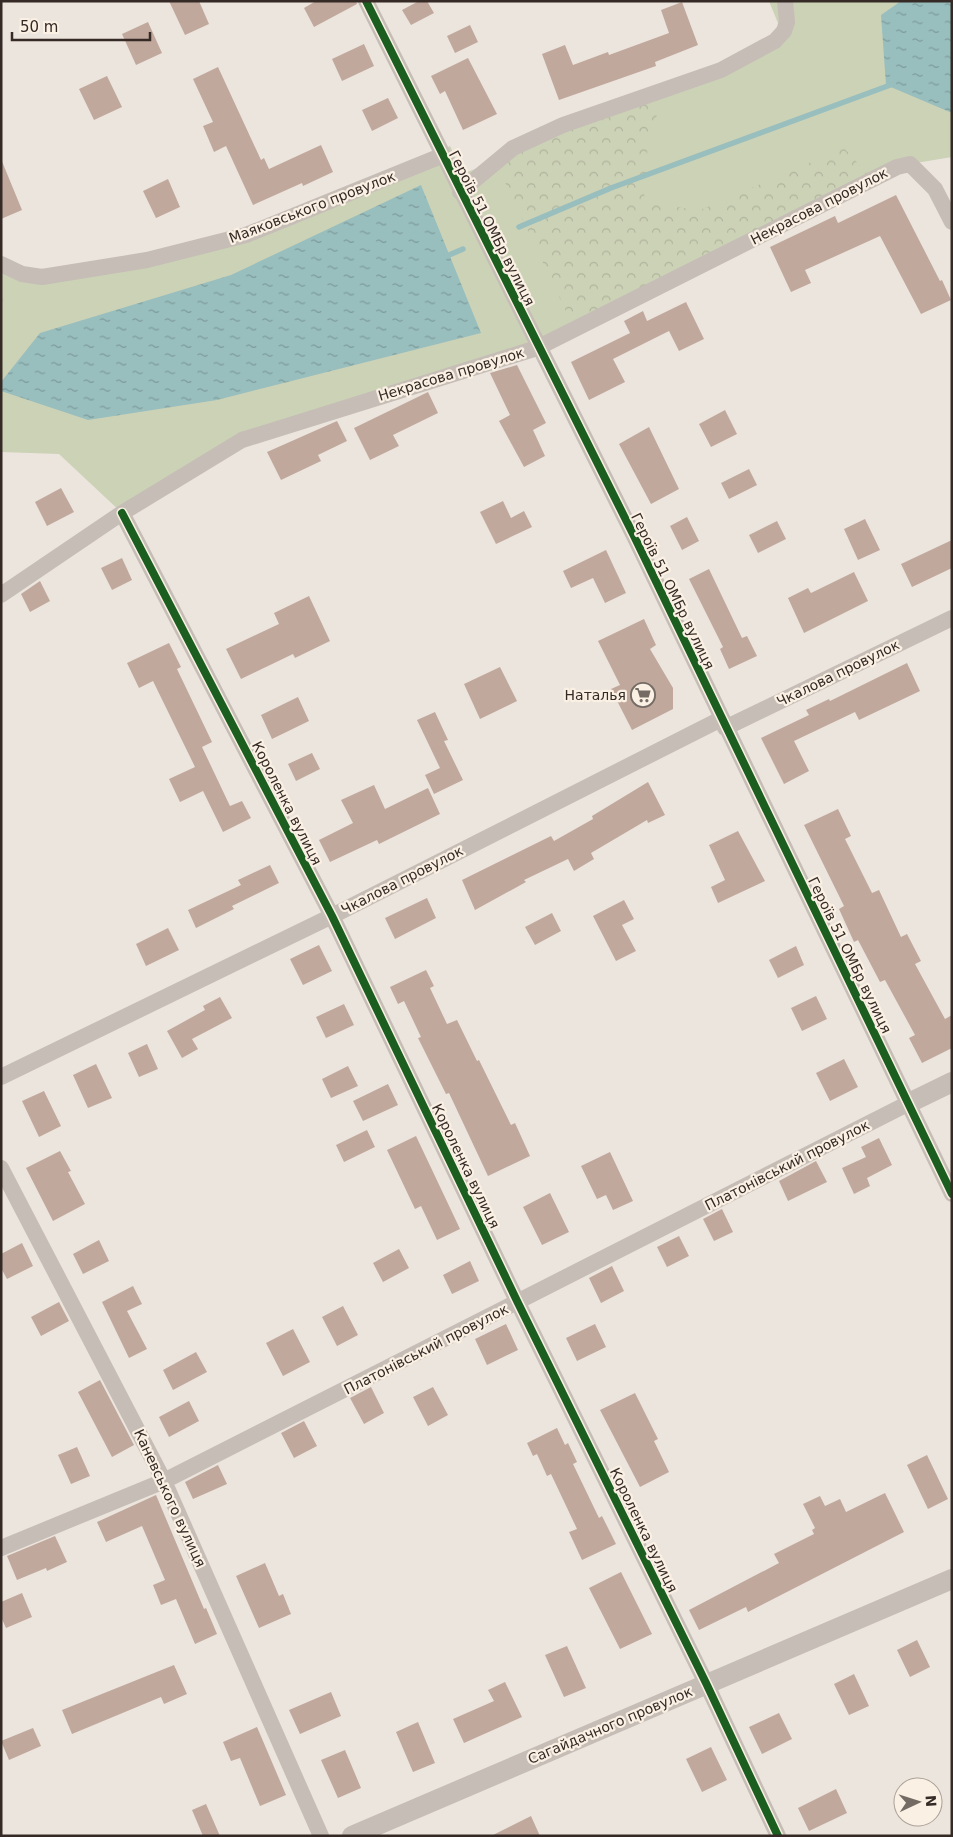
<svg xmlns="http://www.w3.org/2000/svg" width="953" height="1837" font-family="'DejaVu Sans',sans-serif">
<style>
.grass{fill:#ccd2b6}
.forest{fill:url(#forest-crowns)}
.water{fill:url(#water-ripples)}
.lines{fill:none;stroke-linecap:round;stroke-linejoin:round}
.stream{stroke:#98bebe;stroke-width:5.5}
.building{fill:#c1a89d}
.minor{stroke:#c5bdb6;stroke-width:16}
.tertiary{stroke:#c5bdb6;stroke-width:20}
.cycleway-casing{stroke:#faf0e3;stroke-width:11}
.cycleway{stroke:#1b5e20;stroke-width:8}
.labels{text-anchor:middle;stroke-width:4.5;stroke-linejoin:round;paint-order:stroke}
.street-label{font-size:14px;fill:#352a25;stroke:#faf0e3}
.poi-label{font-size:14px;fill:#352a25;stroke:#faf0e3;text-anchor:end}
</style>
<defs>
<pattern id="forest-crowns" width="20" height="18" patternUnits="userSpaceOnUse" patternTransform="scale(1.25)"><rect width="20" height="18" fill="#ccd2b6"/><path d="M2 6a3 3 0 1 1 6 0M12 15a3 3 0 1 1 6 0" fill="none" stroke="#b0b49c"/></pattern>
<pattern id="water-ripples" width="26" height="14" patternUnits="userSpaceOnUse" patternTransform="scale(1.25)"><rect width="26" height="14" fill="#98bebe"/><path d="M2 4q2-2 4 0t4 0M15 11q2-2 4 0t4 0" fill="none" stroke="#7d9b9a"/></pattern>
</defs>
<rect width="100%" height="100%" fill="#ece5dd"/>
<path class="grass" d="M769,1H952V157L910,164L571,322L537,348L242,440L122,513L59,454L1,452V269L22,274L147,260L357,192L450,146L463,174L784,38Z"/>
<path class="forest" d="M666,88L648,142L644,200L698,211L844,148L874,181L571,322L494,159Z
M1,298L13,309L1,317Z"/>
<path class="water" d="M901,1H952V113L886,85L881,15Z
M421,185L481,333L217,400L88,420L1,391V382L40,333L231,275Z"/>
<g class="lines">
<path class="stream" d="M519,227L611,188L893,84
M442,258L463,249"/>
</g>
<path class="building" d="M169,1H199L209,24L185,35Z
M316,1H356L357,4L314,27L304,8Z
M419,1H427L434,13L411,25L402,10Z
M682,2L698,45L655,62L656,66L559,100L542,54L565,45L573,65L608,52L609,55L669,33L661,10Z
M148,22L162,53L136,65L122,34Z
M470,25L478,42L455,53L447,36Z
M364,44L374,66L342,81L332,59Z
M468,58L497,114L463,130L445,91L440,94L431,76Z
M218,67L261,160L264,158L269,169L321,145L333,172L303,186L302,183L253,205L226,146L214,152L203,126L213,122L193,79Z
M107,76L122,107L94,120L79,89Z
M388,98L398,118L372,131L362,110Z
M1,159L22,210L1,219Z
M168,179L180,207L156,218L143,191Z
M896,195L940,281L942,280L951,300L921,314L880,236L805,270L811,283L791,292L770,247L835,216L838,223Z
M686,302L704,339L679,351L669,331L613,359L625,382L589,400L571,362L630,333L624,321L643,311L647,321Z
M517,365L546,423L533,430L545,456L524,467L499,421L510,415L490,373Z
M428,392L438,413L393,435L399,446L370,460L354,428Z
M725,410L737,434L711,447L699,424Z
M337,421L347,441L318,455L321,461L281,480L267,452Z
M649,427L679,489L651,504L619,444Z
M749,469L757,485L729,499L721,483Z
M61,488L74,512L47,526L35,502Z
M503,501L511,518L524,511L532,527L496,544L480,512Z
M687,517L699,541L682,550L670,526Z
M865,519L880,550L858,560L844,529Z
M777,521L786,539L758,553L749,535Z
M952,540V568L912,587L901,564Z
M606,550L626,593L605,603L593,578L571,588L563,571Z
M122,558L132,580L112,590L101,568Z
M709,569L742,638L747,636L757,656L729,669L720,649L723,647L689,579Z
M854,572L868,601L804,633L788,598L808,588L811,593Z
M40,581L50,601L30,612L21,594Z
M309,596L330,641L295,658L293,654L241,679L226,649L279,624L274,613Z
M644,619L656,645L650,649L673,688V709L632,730L611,689L620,685L598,641Z
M169,643L181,667L177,669L212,742L202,747L230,806L242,801L251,818L223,832L203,791L180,802L169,779L195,767L153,681L139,688L127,663Z
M907,663L920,691L859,720L855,712L794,741L809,771L784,784L761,738L809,715L806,710L829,699L830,701Z
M500,667L517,701L480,719L464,684Z
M298,697L309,721L272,739L261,715Z
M435,712L448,740L444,741L463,780L434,794L425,775L440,768L417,720Z
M312,753L320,769L296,781L288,764Z
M648,782L665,815L648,823L647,820L591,853L594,859L574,871L568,859L524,880L526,882L475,910L462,880L551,836L554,841L593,819L592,816Z
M374,785L385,809L428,788L440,814L379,844L377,840L330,862L319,840L353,823L341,800Z
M838,809L851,836L845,839L872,893L879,890L901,937L907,934L921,961L915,964L945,1019L952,1015V1048L922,1063L909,1038L915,1035L885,980L880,982L858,940L854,942L839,909L844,906L804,825Z
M738,831L765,881L718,903L711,887L725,880L709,845Z
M270,865L279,883L232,906L234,909L196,928L188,910L241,885L238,880Z
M427,898L436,918L395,939L385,918Z
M624,900L634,919L622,925L636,951L616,961L593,916Z
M552,913L561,931L535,945L525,927Z
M168,928L179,950L146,966L136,944Z
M319,945L332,971L303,985L290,959Z
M796,946L804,965L778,978L769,960Z
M426,970L434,986L430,988L447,1024L457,1020L477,1061L479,1060L511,1125L515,1123L530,1156L488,1176L449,1093L446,1094L418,1038L421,1037L404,1001L398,1004L390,987Z
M816,996L827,1019L802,1031L791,1008Z
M220,997L232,1018L192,1039L198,1049L182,1058L167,1031L205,1010L203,1006Z
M344,1004L354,1025L326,1038L316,1017Z
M147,1044L158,1069L139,1077L128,1053Z
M844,1059L858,1087L830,1101L816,1073Z
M96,1064L112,1098L88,1108L73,1075Z
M348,1066L358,1086L331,1098L322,1079Z
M388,1084L398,1105L363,1121L353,1101Z
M44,1091L61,1126L39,1137L22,1101Z
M367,1130L375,1147L344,1162L336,1145Z
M416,1136L460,1229L437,1240L421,1206L415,1209L387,1150Z
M879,1138L892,1165L867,1178L870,1186L854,1194L842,1168L866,1157L861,1147Z
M60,1151L71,1171L68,1172L85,1204L53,1221L26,1168Z
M610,1152L633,1201L613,1210L606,1195L597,1199L581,1166Z
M816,1161L827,1182L788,1201L779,1181Z
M550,1193L569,1232L542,1245L523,1207Z
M722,1209L733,1232L714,1241L703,1219Z
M679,1236L689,1256L667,1267L657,1247Z
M99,1240L109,1261L83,1274L73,1254Z
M22,1243L33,1266L7,1279L1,1268V1254Z
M399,1249L409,1268L383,1282L373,1263Z
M470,1261L479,1281L452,1294L443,1275Z
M612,1266L624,1291L601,1303L589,1278Z
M133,1286L142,1304L127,1311L147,1349L129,1358L102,1302Z
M59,1302L69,1321L41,1336L31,1317Z
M343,1306L358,1335L337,1346L322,1317Z
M506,1324L518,1350L487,1365L475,1339Z
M595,1324L606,1347L577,1361L566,1338Z
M293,1329L310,1362L283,1376L266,1343Z
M196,1352L207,1372L173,1390L163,1370Z
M100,1380L134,1445L112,1457L78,1392Z
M371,1387L384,1413L364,1424L350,1398Z
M433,1387L448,1415L428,1426L413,1397Z
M635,1393L658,1439L654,1441L669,1472L640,1487L600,1410Z
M189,1401L199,1421L169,1437L159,1417Z
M304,1421L317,1446L294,1458L281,1433Z
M557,1428L565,1445L568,1443L577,1462L573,1464L599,1518L602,1516L616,1544L582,1560L569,1532L577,1529L551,1474L547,1476L537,1454L533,1456L527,1443Z
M77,1447L90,1476L71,1484L58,1455Z
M927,1455L948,1499L928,1509L907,1465Z
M218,1465L227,1484L193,1499L185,1482Z
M885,1493L904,1532L748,1612L746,1607L699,1630L689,1610L779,1563L774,1554L814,1534L812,1530L815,1528L803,1504L820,1496L825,1506L840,1499L846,1512Z
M156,1495L204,1609L206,1608L217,1634L195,1644L176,1599L161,1605L153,1585L165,1580L142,1526L106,1542L97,1522Z
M55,1536L67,1562L47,1571L46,1568L17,1580L7,1556Z
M265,1563L279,1596L283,1594L291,1614L259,1628L236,1576Z
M621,1572L652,1634L620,1649L589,1588Z
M22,1593L32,1617L6,1628L1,1617V1602Z
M917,1640L930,1667L910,1677L897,1650Z
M567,1646L586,1688L564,1697L545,1655Z
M174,1665L187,1694L164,1704L161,1697L72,1734L62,1710Z
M854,1674L869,1706L849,1715L834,1684Z
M505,1682L522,1717L464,1743L453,1719L494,1701L488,1690Z
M331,1692L341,1716L300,1734L289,1710Z
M779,1713L792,1739L762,1754L749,1727Z
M418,1722L435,1763L413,1772L396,1732Z
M257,1727L286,1795L260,1806L240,1758L231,1761L223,1742Z
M33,1728L41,1746L9,1760L1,1741Z
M711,1747L727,1780L702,1792L686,1759Z
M345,1750L361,1788L338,1798L321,1760Z
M836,1789L847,1813L809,1831L798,1808Z
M206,1804L220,1836H203L192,1810Z
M531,1816L540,1836H491Z"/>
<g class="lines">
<path class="minor" d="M366,1L634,536L952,1194
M460,192L513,148L563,125L721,70L775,41L784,31L787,22L785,1
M1,264L22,274L42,277L147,260L246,235L441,156
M122,513L332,916L518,1303L706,1683L778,1836
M1,595L122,513L242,440L537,348L897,167L910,164L935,189L952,222
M725,728L952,618
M1,1077L332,916L721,719
M1,1168L164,1481L321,1836
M1,1548L164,1481L909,1103"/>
<path class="tertiary" d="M909,1103L952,1082
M352,1836L952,1579"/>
<defs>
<path id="cycleway" d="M366,1L634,536L952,1194
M122,513L332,916L518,1303L706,1683L778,1836"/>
</defs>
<use href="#cycleway" class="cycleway-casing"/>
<use href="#cycleway" class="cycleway"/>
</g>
<defs>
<symbol id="supermarket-ring" viewBox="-11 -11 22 22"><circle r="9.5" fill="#faf0e3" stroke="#756b65" stroke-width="1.5"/><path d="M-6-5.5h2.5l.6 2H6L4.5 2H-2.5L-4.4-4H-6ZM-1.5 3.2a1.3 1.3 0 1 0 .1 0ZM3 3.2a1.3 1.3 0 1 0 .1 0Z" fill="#756b65"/></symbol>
</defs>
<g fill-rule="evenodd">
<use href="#supermarket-ring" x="629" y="681" width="28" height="28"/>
</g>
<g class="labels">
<g class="street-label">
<text transform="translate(819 206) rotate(-27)" y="5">Некрасова провулок</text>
<text transform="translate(312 207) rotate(-21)" y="5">Маяковського провулок</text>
<text transform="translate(492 228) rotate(63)" y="5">Героїв 51 ОМБр вулиця</text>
<text transform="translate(451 374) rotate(-17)" y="5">Некрасова провулок</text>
<text transform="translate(673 591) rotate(64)" y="5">Героїв 51 ОМБр вулиця</text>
<text transform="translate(838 673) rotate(-26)" y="5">Чкалова провулок</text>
<text transform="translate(287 803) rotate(63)" y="5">Короленка вулиця</text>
<text transform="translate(402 880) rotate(-27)" y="5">Чкалова провулок</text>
<text transform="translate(850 955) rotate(64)" y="5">Героїв 51 ОМБр вулиця</text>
<text transform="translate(787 1165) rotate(-27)" y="5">Платонівський провулок</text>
<text transform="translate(466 1166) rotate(64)" y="5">Короленка вулиця</text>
<text transform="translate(426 1349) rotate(-27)" y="5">Платонівський провулок</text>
<text transform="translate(170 1498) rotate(65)" y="5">Каневського вулиця</text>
<text transform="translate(644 1530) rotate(64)" y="5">Короленка вулиця</text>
<text transform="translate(610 1725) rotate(-23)" y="5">Сагайдачного провулок</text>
</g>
<g class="poi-label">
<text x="626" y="700">Наталья</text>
</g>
</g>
<rect width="953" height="1837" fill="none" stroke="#352a25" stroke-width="5"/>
<g transform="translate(918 1802) rotate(86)"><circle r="24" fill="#faf0e3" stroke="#aba197"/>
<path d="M0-4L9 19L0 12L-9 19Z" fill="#756b65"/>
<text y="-8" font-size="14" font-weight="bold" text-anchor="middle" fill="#352a25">N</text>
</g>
<path d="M12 32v8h138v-8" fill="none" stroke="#352a25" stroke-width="2.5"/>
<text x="20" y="32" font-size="15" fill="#352a25" stroke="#faf0e3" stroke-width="4" paint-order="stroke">50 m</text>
</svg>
